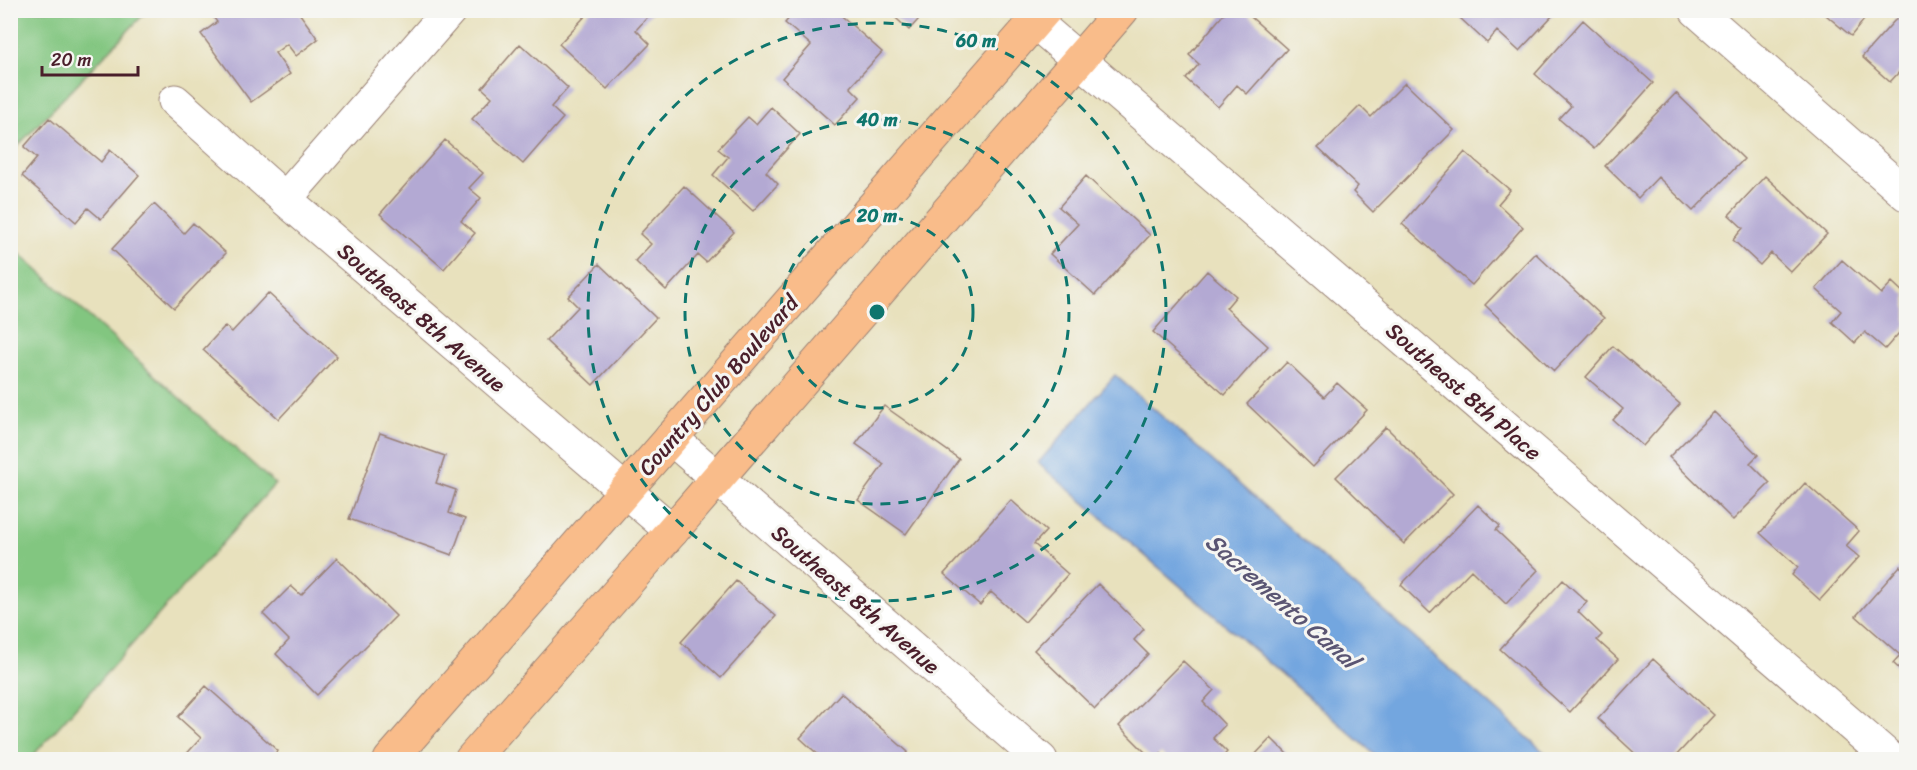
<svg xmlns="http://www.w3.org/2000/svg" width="1917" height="770" font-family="Sriracha,sans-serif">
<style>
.green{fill:#82c680;stroke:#667256;stroke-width:1.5}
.water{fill:#73a6df;stroke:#5e6285;stroke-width:1.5}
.building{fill:#b3a9d3}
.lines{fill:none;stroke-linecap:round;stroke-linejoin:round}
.minor-casing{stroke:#998074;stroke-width:35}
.major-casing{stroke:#998074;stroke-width:35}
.minor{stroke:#fff;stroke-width:33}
.major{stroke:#f9bc8a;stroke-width:33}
.ring{fill:none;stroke:#0f766e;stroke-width:3;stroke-dasharray:10 8}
.labels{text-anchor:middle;stroke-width:6;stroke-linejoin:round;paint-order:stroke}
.street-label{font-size:22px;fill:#4a1f2b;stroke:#f6f6f2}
.water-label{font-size:24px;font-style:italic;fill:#5a5573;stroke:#f6f6f2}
.centre{fill:#0f766e;stroke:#f6f6f2;stroke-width:3}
.ring-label{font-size:18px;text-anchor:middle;font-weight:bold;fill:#0f766e;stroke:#f6f6f2;stroke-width:6;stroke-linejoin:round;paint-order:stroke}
</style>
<rect width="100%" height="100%" fill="#f6f6f2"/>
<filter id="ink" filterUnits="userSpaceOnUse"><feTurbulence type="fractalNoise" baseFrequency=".0167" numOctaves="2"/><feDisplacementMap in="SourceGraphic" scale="12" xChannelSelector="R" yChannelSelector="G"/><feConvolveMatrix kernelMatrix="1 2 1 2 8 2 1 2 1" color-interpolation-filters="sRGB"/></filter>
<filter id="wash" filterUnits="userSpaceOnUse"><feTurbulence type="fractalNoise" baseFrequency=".008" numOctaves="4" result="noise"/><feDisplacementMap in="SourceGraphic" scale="24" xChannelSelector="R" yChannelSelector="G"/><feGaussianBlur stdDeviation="1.35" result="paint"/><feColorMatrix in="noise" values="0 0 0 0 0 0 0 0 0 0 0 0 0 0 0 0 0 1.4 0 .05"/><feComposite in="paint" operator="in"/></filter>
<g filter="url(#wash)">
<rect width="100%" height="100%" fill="#e8e1bd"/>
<path class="green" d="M11,10L147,11L11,153L10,11Z
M11,246L275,484L29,760L10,759Z"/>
<path class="water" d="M1115,375L1552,759H1380L1038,463Z"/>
<g id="blocks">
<path class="building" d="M208,10H297L318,39L296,56L287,44L275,53L290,74L251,102L201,34L217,22Z
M591,10H654L636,30L650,44L607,89L559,44Z
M796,10H835L882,52L850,87L860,97L835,125L782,78L811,45L785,23Z
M887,10H927L909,30Z
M1227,10H1243L1287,49L1247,94L1237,85L1218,107L1186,79L1199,64L1189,55Z
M1467,10H1549L1554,14L1519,51L1497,31L1487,43L1460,18Z
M1820,10H1872L1851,36Z
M1904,10H1906V76L1900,71L1890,82L1862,57Z
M1583,20L1653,83L1594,149L1559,119L1571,106L1535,74Z
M520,44L568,88L551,107L563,118L523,164L472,119L492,97L482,88Z
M1405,83L1454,130L1373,212L1353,192L1358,186L1318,148L1360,106L1371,117Z
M1676,93L1744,159L1693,211L1658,177L1638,198L1605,166Z
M771,107L800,134L766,172L778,184L753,211L713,175L728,157L718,149L748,117L756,124Z
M49,118L101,162L110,150L139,175L101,219L88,208L76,222L22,176L37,158L24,147Z
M445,140L483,173L469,188L481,198L461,221L475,233L444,269L380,214Z
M1465,152L1510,190L1498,204L1523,227L1472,285L1402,224Z
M1086,176L1150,235L1095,295L1050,254L1078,224L1059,207Z
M1765,176L1827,234L1791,272L1771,253L1760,265L1733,240L1743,228L1729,215Z
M684,186L734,232L706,262L698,255L666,290L635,261L651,244L640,234Z
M154,204L184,233L193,223L226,253L174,308L112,249Z
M1535,253L1604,318L1554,371L1485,305Z
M1842,260L1881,294L1892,282L1906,295V325L1885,349L1865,332L1855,343L1832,322L1841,311L1816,289Z
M599,264L656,318L593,385L546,341L578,307L568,297Z
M1207,271L1236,296L1226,308L1268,346L1225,395L1153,332Z
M268,293L337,356L279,419L203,350L225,326L232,332Z
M1613,346L1680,404L1643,446L1613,420L1623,409L1586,377Z
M1287,362L1324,397L1337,383L1367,410L1313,467L1247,404Z
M884,406L959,459L906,534L858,500L884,464L856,444Z
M1714,412L1758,455L1750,463L1770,483L1733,520L1669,457Z
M1386,427L1453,494L1404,544L1336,477Z
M380,433L445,456L436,483L456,490L449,513L465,519L452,555L349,519Z
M1805,483L1859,531L1846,546L1859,557L1820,600L1792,575L1798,567L1760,533Z
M1011,500L1046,531L1034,544L1068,574L1025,622L991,592L980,605L944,574Z
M1478,505L1500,526L1496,530L1538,570L1506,604L1471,570L1430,613L1401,585Z
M337,558L396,616L317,695L276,654L289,640L263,614L291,586L301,595Z
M1900,566L1906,572V675L1893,663L1900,655L1856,616Z
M1563,580L1587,602L1578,612L1602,635L1597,640L1618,659L1570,712L1500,649Z
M736,581L776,616L721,678L681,642Z
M1098,584L1144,629L1134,640L1148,654L1095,709L1034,650Z
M1653,659L1714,715L1672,760H1642L1598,719Z
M1183,661L1214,690L1203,702L1225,725L1213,738L1227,752L1220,760H1168L1161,753L1153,760L1119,726Z
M206,686L278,751L270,760H181L201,738L178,717Z
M841,693L908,752L901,760H824L800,738Z
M1271,738L1293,760H1250Z"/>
</g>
</g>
<g filter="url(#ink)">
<use href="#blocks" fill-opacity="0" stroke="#998074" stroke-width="1.5"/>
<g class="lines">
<defs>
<path id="minor" d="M1696,10L1906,194
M1035,22L1892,760
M175,101L285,199L672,531
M285,199L450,10
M671,438L1041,760"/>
<path id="major" d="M390,760L1045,10
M471,760L672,531L1122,10"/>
</defs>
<use href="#minor" class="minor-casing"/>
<use href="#major" class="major-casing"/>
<use href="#minor" class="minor"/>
<use href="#major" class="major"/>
</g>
</g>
<g class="ring">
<circle cx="877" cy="312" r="96"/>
<circle cx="877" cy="312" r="192"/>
<circle cx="877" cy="312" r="289"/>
</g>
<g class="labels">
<g class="street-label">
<text transform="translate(422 317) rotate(41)" y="8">Southeast 8th Avenue</text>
<text transform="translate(718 385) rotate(-49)" y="8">Country Club Boulevard</text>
<text transform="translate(1464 391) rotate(41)" y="8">Southeast 8th Place</text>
<text transform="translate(856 599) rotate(41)" y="8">Southeast 8th Avenue</text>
</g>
<g class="water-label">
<text transform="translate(1282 601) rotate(41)" y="8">Sacremento Canal</text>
</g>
</g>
<circle cx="877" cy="312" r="9" class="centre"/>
<g class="ring-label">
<text x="976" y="47">60 m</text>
<text x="877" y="126">40 m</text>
<text x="877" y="222">20 m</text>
</g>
<rect width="1917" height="770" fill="none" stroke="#f6f6f2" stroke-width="36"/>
<path d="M42 66v9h96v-9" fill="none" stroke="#4a1f2b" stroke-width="3"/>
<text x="51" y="66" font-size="18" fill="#4a1f2b" stroke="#f6f6f2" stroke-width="4.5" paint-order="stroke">20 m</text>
</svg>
